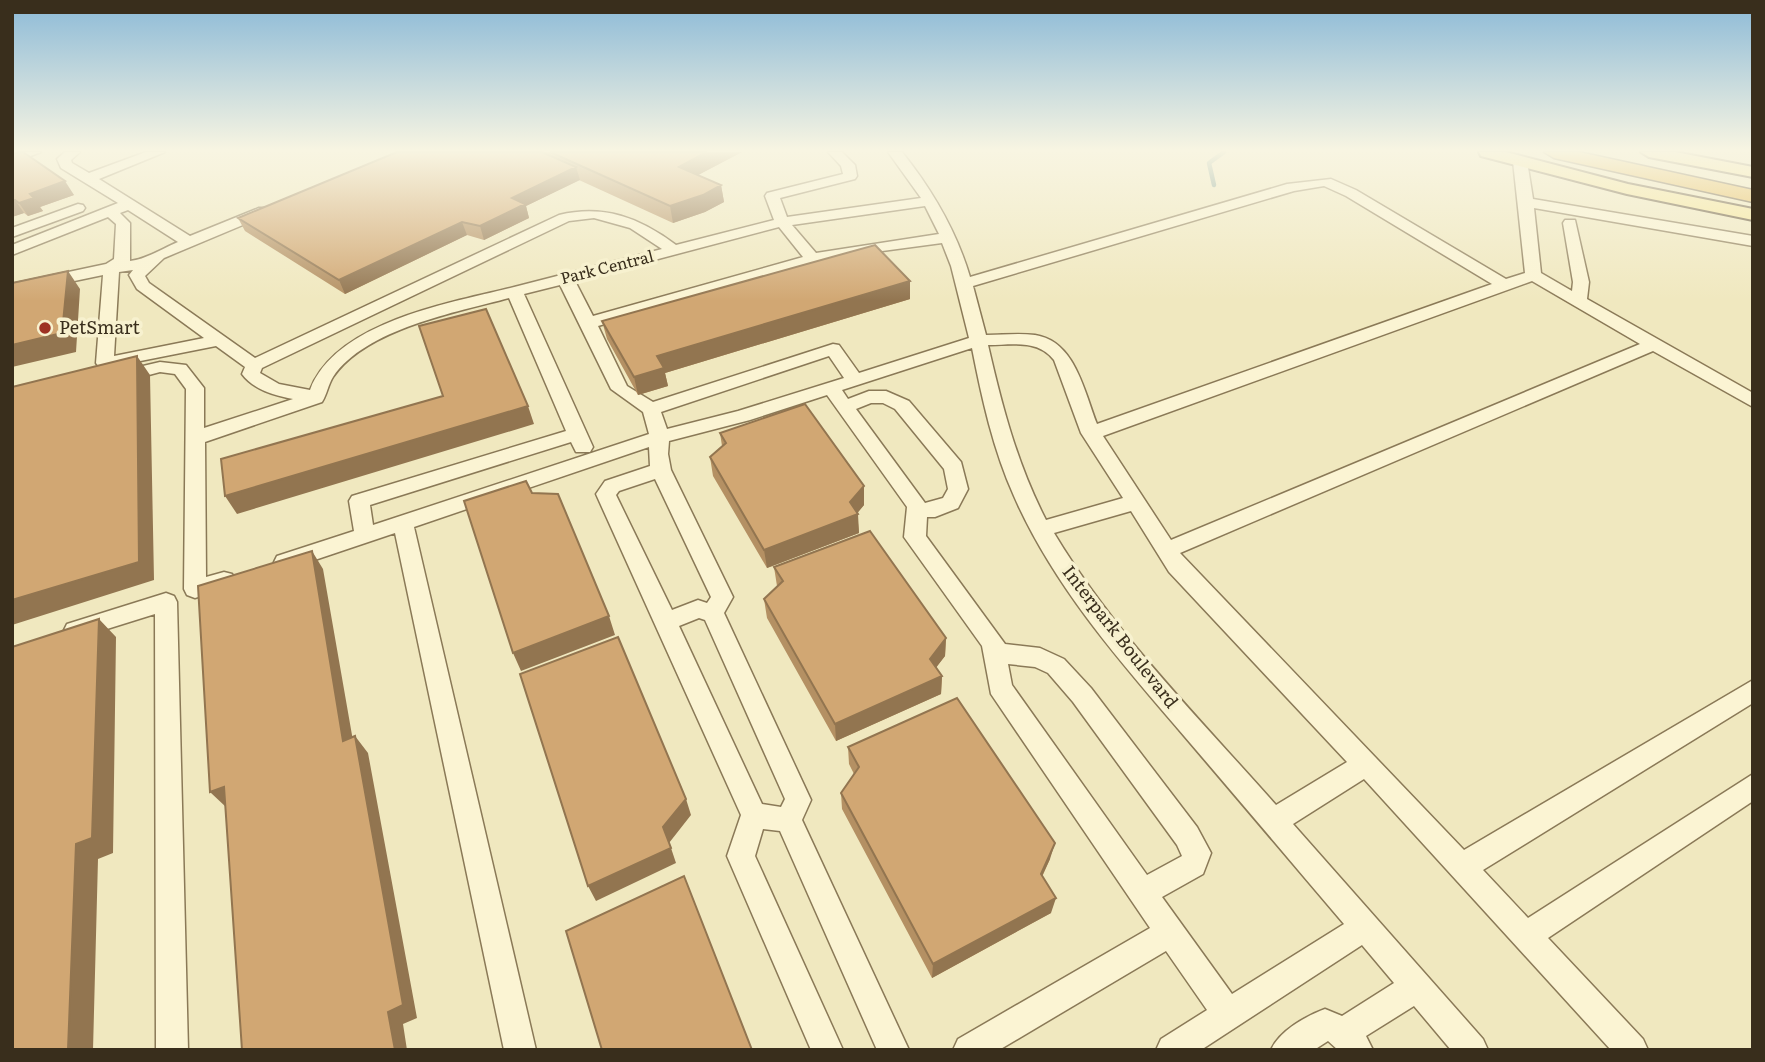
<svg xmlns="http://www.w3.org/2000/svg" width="1765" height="1062" font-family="Literata,serif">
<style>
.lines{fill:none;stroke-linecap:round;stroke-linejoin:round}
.stream{stroke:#69908c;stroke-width:4.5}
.minor-casing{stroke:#8a7957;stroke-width:3}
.major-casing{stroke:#57462b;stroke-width:4}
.highway-casing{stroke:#57462b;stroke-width:3}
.minor{fill:#fbf4d3;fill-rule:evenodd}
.major{fill:#f6e594;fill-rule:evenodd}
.highway{fill:#e5b64a;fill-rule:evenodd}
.wall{fill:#b49063}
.shaded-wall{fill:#927550}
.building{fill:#d1a773;stroke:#927550;stroke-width:2}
.poi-dot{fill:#9d3223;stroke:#f7f1cf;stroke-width:2.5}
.labels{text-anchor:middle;stroke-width:7;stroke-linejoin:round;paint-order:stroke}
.far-street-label{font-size:16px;fill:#392e1c;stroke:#f7f1cf}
.poi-label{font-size:18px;fill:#392e1c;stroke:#f7f1cf;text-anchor:start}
.street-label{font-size:18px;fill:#392e1c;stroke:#f7f1cf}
</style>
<rect width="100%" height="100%" fill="#f0e8bf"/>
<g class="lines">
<path class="stream" d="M1214,185L1209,163L1224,152"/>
<defs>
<path id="minor" d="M21,152H41L12,163V155Z
M65,152H80L71,160L72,163L89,173L146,152H165L99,179L190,236L259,208H269L271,211L269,214L164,258L145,276L149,283L255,358L559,215C604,204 640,218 676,245L774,220L765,196L767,193L843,174L841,166L828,152H842L855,165L857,176L855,179L780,198L787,217L921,198L888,152H902C933,191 956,230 970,277L1287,184L1331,179L1356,190L1506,279L1525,273L1513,161L1520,157L1527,161L1533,199L1753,236V246L1534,208L1541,273L1572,291L1573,282L1563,223L1565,220H1575L1589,282L1587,299L1753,393V407L1653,351L1180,553L1464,850L1753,680V703L1483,870L1528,918L1753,774V801L1548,938L1643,1039L1648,1050H1611L1364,779L1293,824L1483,1039L1488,1050H1451L1414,1006L1366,1036L1373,1050H1338L1328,1041L1314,1050H1271C1279,1031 1306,1016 1325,1009L1342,1016L1394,983L1362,945L1201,1050H1156L1161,1039L1207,1010L1166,951L999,1050H953L958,1039L1150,928L991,694L982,646L904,537L907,507L827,395L750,420L669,441L668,454L671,470L733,597L724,613L811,800L802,820L909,1050H877L780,831L763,829L755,856L843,1050H811L727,856L741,815L596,494L605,481L650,466L649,447L414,527L536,1050H504L395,533L285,570L277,568L274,562L277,556L354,531L349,501L352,496L566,431L509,298C457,312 365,329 333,377C328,385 327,394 322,402L205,442L206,577L224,572L232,574L235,580L232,586L195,598L187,595L184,589L186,389L175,374L160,372L119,383L110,377L113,373L160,362L186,365L204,388V428L293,399C274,395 254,390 242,374L245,367L216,346L105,368L99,367L96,363L103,275L12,294V284L106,264L114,259L116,224L108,217L12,255V245L118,203L61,168L57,159ZM1324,186L1346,196L1492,284L1097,424C1084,391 1075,341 1035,335C1019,333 1002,335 986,335L973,286L1294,191ZM925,206L939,234L816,253L792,225ZM128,210L178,242C161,249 147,259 130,261V223L120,213ZM594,218L630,228L662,249C615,261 569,273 522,285C458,302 337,319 310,390L279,384L260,373L262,368L569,221ZM779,227L803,257L593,316L575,281ZM942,243L951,266L969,338L859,373L839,345L833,344L653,402L627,386L598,326L830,258ZM133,270L129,275L137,289L204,338L114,356L119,272ZM1532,281L1640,344L1171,540L1103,436ZM560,285L611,389L643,412L649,434L373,525L370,505L571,442L576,452H590L593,447L524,294ZM988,345C1012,345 1038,339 1054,360L1081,433L1123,498L1046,520C1017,464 1002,406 988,345ZM972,348C982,399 993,449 1014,496C1052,583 1117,658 1179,730C1234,794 1289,859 1344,924L1232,994L1162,897L1203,874L1211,853L1197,827L1091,688L1064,659L1040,648L1005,644L926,536L927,517H935L958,508L968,489L961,462L909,401L886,391H869L848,399L842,390ZM829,356L844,378L738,411L667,429L661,412ZM871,403H883L895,409L944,469L948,489L943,498L925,503L856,409ZM655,479L711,597L707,603L698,600L672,610L616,495L619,491ZM1131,511L1169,572L1347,762L1276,805C1199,718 1114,633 1054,533ZM699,618L705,620L785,799L781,807L762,804L679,626ZM1008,664L1035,667L1048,673L1073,702L1177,845L1182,856L1147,875L1012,685Z
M78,204L83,205L85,208L83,211L12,237V228Z
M166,593L174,596L177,602L188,1050H156L155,614L75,639L67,636L64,630L67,624Z"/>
<path id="major" d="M1479,152H1506L1628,184L1753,209V220L1627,194L1481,156Z
M1641,152H1675L1753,167V177L1649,157Z"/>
<path id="highway" d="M1544,152H1579L1753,190V202L1554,158Z"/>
</defs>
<use href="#minor" class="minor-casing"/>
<use href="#major" class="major-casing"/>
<use href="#highway" class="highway-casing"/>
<use href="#minor" class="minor"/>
<use href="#major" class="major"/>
<use href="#highway" class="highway"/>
</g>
<path class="wall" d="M397,152H742L698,175L721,185L724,202L705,212L673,223L579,180L526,206L529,218L484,240L467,235L345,294L245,231L238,218Z
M12,154L74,195L40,207L43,211L28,216L24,213L12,217Z
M910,281V299L665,373L668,386L638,395L607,339L602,321Z
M720,433L864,505L857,513L859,533L767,568L713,476L710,457L722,446Z
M774,567L946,638L945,656L936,667L942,676L941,694L836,741L767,618L764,599L777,586Z
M848,747L1050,859L1042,877L1051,913L932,978L842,809L841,793L854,774L849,764Z"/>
<path class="shaded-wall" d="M707,152H742L681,184L679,167Z
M576,167L580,180L526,206L529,218L484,240L480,226L512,198Z
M65,181L74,195L40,207L43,211L28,216L19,203L30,194Z
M721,185L724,202L705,212L673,223L670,206Z
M12,200H15L24,213L12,217Z
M462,222L467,235L345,294L339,280Z
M68,271L80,289L76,352L12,367V345Z
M910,281V299L665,373L668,386L638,395L634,377L657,356Z
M137,356L150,375L154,580L12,625V600Z
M528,406L534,424L237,514L225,496Z
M864,486V505L855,516L858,514L859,533L767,568L764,550L850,502Z
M312,551L323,569L356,758L343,741Z
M609,616L615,635L521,671L513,653Z
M99,619L116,637L113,853L98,859L93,1050H68L76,844Z
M946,638L945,656L929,677L930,659Z
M942,676L941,694L836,741L835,724Z
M355,736L368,753L417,1018L403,1024L407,1050H395L388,1012Z
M224,787L227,808L210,792Z
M686,799L691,815L669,843L663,827Z
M1055,843L1050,859L1036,889L1041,874Z
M671,848L676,863L596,901L588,886Z
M1056,898L1051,913L932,978L933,964Z"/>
<path class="building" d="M19,152H23L65,181L30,194L34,198L19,203L15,200H12V154Z
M397,152H542L576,167L512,198L525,204L480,226L462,222L339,280L238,218Z
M550,152H707L679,167L721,185L703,195L670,206Z
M875,245L910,281L657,356L664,368L634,377L602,321Z
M68,271L62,333L12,345V283Z
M486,309L528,406L225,496L221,459L443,396L419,326Z
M137,356L139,562L12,600V387Z
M805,404L864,486L850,502L858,514L764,550L710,457L726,443L720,433Z
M526,481L532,493L558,494L609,616L513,653L464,501Z
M870,531L946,638L930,659L942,676L835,724L764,599L783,581L774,567Z
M312,551L343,741L355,736L403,1005L388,1012L395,1050H242L224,787L210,792L198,586Z
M99,619L92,838L76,844L68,1050H12V647Z
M618,637L686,799L663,827L671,848L588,886L520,674Z
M957,698L1055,843L1041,874L1056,898L933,964L841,793L859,767L848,747Z
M684,876L752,1050H602L566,931Z"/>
<linearGradient id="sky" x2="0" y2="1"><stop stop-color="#8cbad7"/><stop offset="0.5" stop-color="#f8f5e2"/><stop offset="1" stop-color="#f8f5e2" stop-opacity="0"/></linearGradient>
<rect width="1765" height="301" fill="url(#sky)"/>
<circle class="poi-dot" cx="45" cy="328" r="7"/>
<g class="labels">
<g class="far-street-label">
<text transform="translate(607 267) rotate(-14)" y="6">Park Central</text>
</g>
<g class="poi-label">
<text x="59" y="334">PetSmart</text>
</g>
<g class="street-label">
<text transform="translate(1120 637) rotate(52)" y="6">Interpark Boulevard</text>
</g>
</g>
<rect width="1765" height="1062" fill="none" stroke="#392e1c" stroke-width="28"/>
</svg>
